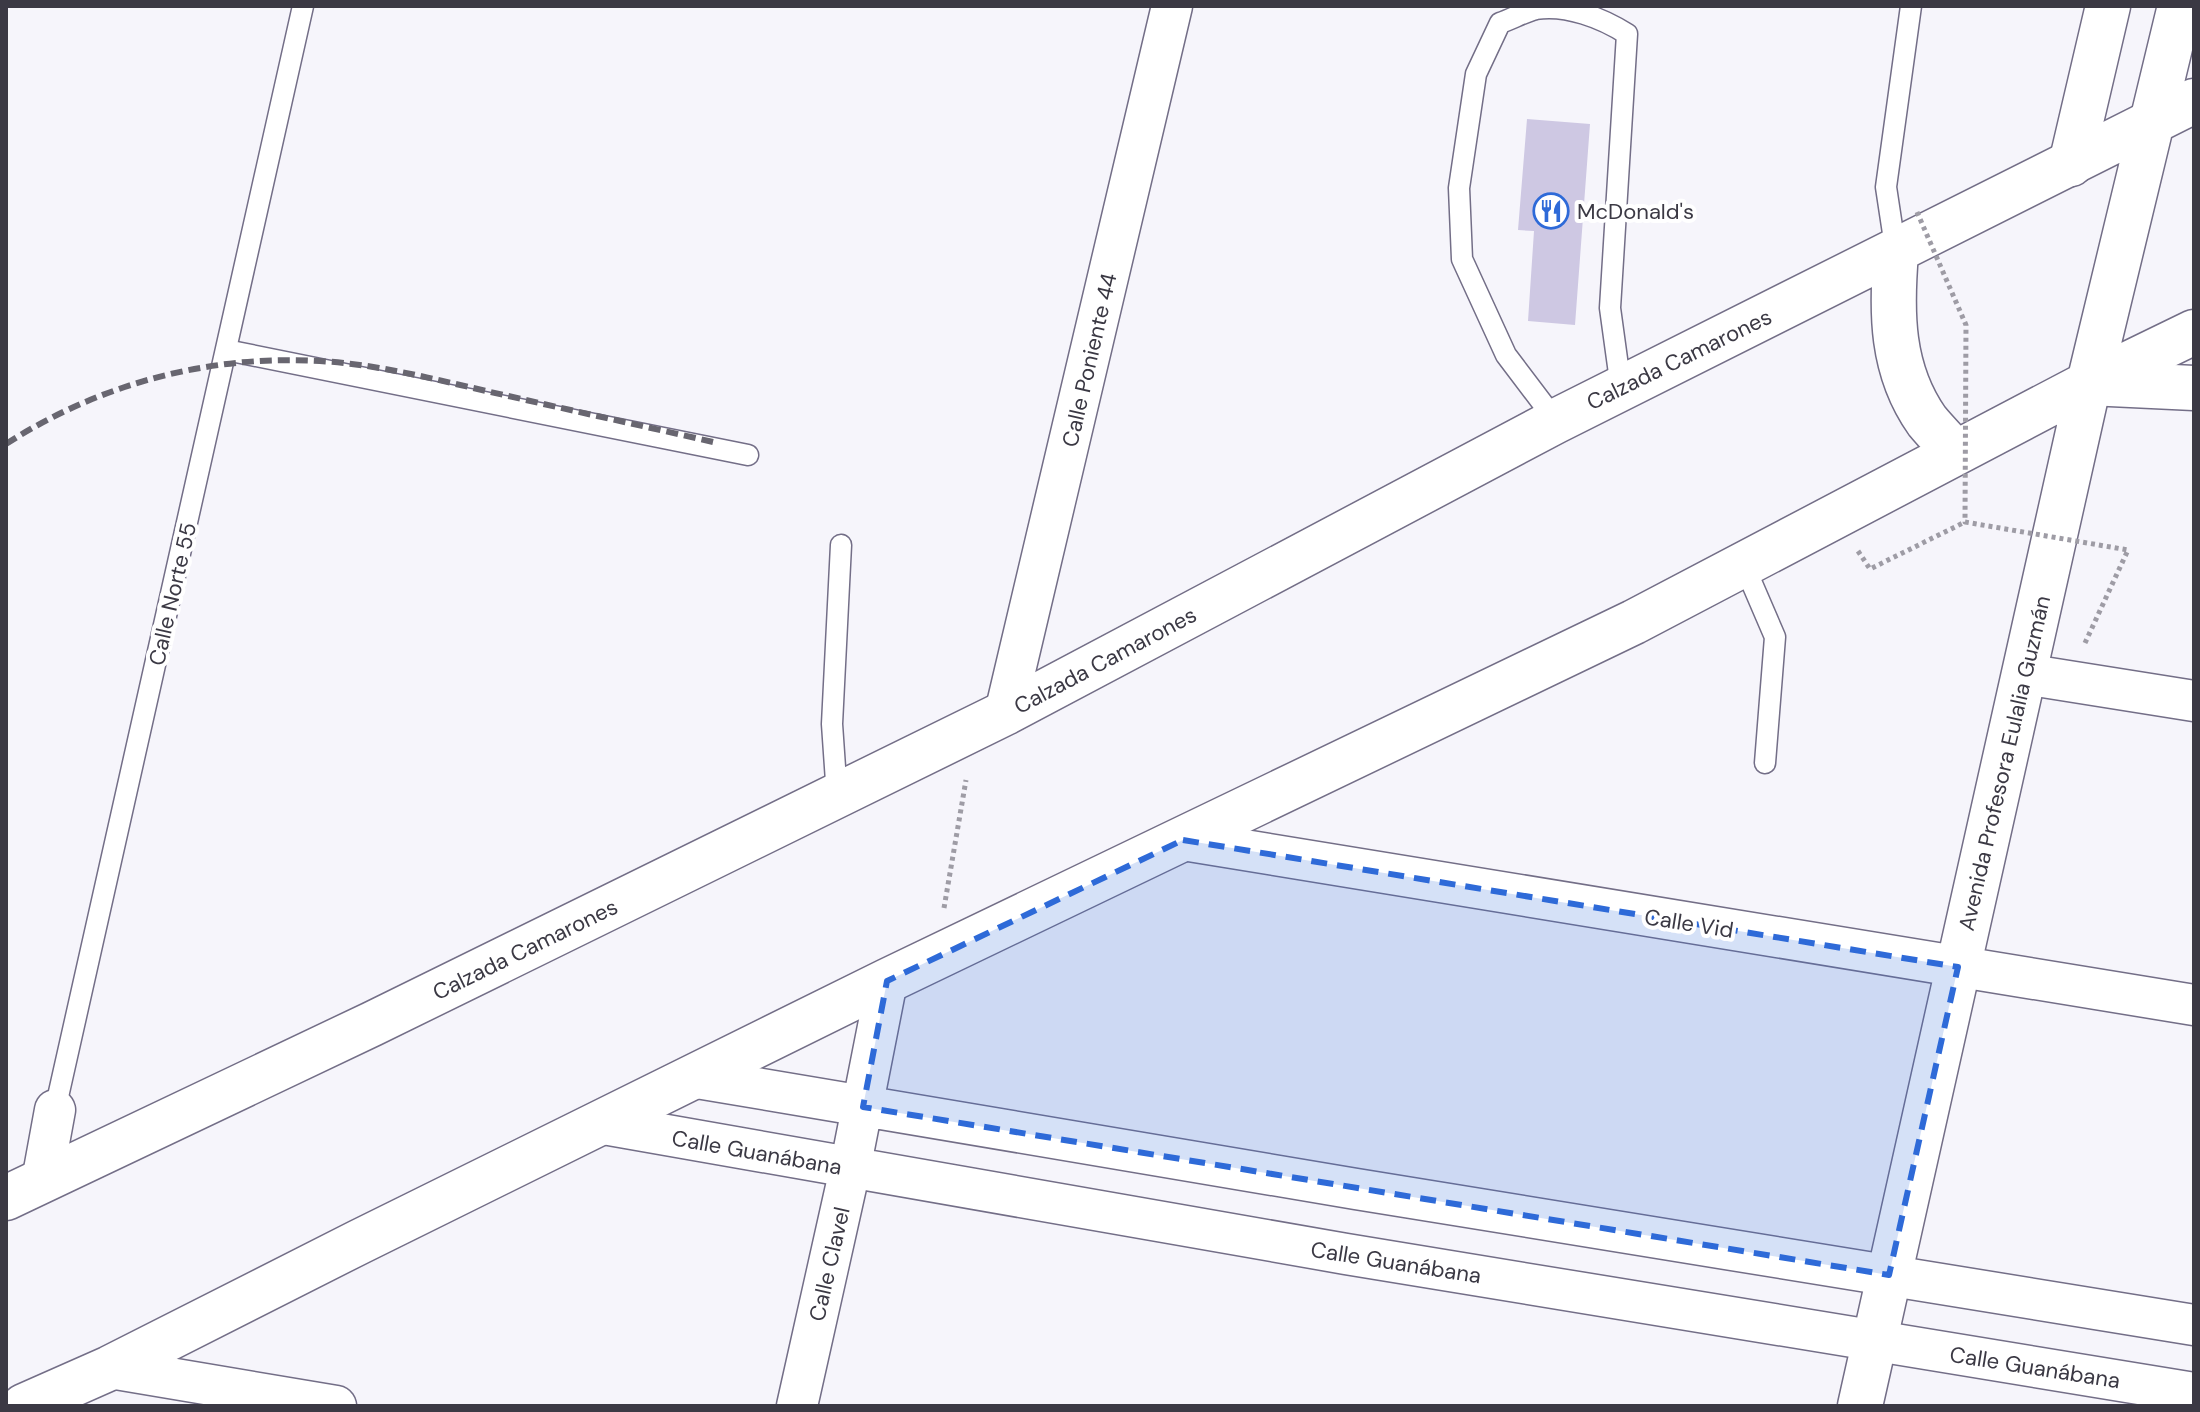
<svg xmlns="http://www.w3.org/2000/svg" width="2200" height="1412" font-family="'DM Sans',sans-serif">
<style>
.building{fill:#cec8e3}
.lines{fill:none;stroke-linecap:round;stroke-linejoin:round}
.service-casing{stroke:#736e87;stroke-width:23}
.minor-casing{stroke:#736e87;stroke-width:43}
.tertiary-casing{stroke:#736e87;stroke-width:47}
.secondary-casing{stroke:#736e87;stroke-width:47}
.path{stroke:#9e9ca5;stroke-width:5;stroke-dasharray:4 4;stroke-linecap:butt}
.service{stroke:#fff;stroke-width:20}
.minor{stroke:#fff;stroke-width:40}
.tertiary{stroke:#fff;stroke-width:44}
.secondary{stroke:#fff;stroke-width:44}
.rail{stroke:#686670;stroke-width:6;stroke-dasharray:12 6;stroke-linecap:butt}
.path-bridge{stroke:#9e9ca5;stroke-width:5;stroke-dasharray:4 4;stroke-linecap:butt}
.marked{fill:#2e6ad8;fill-opacity:0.2;stroke:#2e6ad8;stroke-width:6;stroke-dasharray:16 10;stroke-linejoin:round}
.labels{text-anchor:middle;stroke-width:8;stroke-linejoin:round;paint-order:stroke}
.poi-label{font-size:22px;fill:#3b3944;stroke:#fff;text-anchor:start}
.street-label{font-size:22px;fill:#3b3944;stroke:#fff}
</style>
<rect width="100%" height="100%" fill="#f6f5fb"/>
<path class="building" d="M1527,119L1590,124L1575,325L1528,321L1534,231L1518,230Z"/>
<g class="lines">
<defs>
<path id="service" d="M1896,253L1886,187L1911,6
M226,350L748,455
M1556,421L1506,355L1462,259L1459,188L1476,74L1500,23C1512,19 1524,12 1536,9C1566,4 1602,18 1627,34L1610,308L1621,388
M1744,565L1775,637L1765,763
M837,796L832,724L841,545
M55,1110L303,6"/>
<path id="minor" d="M2024,674L2194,701
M1005,713L1172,6
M1183,840L2194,1005
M691,1077L1356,1189L2194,1325
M598,1123L1346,1254L2194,1393
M42,1181L55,1110
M110,1368L336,1406
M797,1406L850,1169L887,981"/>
<path id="tertiary" d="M2152,122L2180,6
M2071,164L2108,6
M2089,383L2194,388"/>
<path id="secondary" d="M1896,253C1891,312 1891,370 1927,421C1936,432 1947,443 1956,453
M6,1198L372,1024L1005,713L1556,421L2194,101
M24,1406L110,1368L359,1242L887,981L1634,622L2089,383L2194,332
M1860,1406L2089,383L2152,122"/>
</defs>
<use href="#service" class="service-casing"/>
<use href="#minor" class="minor-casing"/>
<use href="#tertiary" class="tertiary-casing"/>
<use href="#secondary" class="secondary-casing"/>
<path class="path" d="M1858,551L1870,569L1965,522
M2085,643L2128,550
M944,908L966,780"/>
<use href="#service" class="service"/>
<use href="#minor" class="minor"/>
<use href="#tertiary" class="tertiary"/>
<use href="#secondary" class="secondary"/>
<path class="rail" d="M6,444C116,373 250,345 379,368C421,375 463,386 504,395C574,411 643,426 713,442"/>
<path class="path-bridge" d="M1917,212L1966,325L1965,522L2128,550"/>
</g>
<path class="marked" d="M1183,840L1958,967L1889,1275L863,1107L887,981Z"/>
<defs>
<symbol id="restaurant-ring" viewBox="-11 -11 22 22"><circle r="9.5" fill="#fff" stroke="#2e6ad8" stroke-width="1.5"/><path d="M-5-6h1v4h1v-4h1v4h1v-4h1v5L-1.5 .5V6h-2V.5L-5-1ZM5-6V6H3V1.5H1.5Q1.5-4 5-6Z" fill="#2e6ad8"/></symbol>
</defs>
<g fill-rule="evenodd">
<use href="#restaurant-ring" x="1531" y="191" width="40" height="40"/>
</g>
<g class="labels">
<g class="poi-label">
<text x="1577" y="219">McDonald's</text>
</g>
<g class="street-label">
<text transform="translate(1679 359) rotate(-26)" y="8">Calzada Camarones</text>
<text transform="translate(1089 360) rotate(-77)" y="8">Calle Poniente 44</text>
<text transform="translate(172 594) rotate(-77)" y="8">Calle Norte 55</text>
<text transform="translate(1105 660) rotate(-28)" y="8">Calzada Camarones</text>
<text transform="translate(2004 763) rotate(-77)" y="8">Avenida Profesora Eulalia Guzmán</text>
<text transform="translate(1689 923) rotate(9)" y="8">Calle Vid</text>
<text transform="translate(525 949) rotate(-26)" y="8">Calzada Camarones</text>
<text transform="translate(757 1152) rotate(10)" y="8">Calle Guanábana</text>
<text transform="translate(1396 1262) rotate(9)" y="8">Calle Guanábana</text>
<text transform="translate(829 1264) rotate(-77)" y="8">Calle Clavel</text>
<text transform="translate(2035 1367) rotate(9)" y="8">Calle Guanábana</text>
</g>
</g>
<rect width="2200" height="1412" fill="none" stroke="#3b3944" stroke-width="16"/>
</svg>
